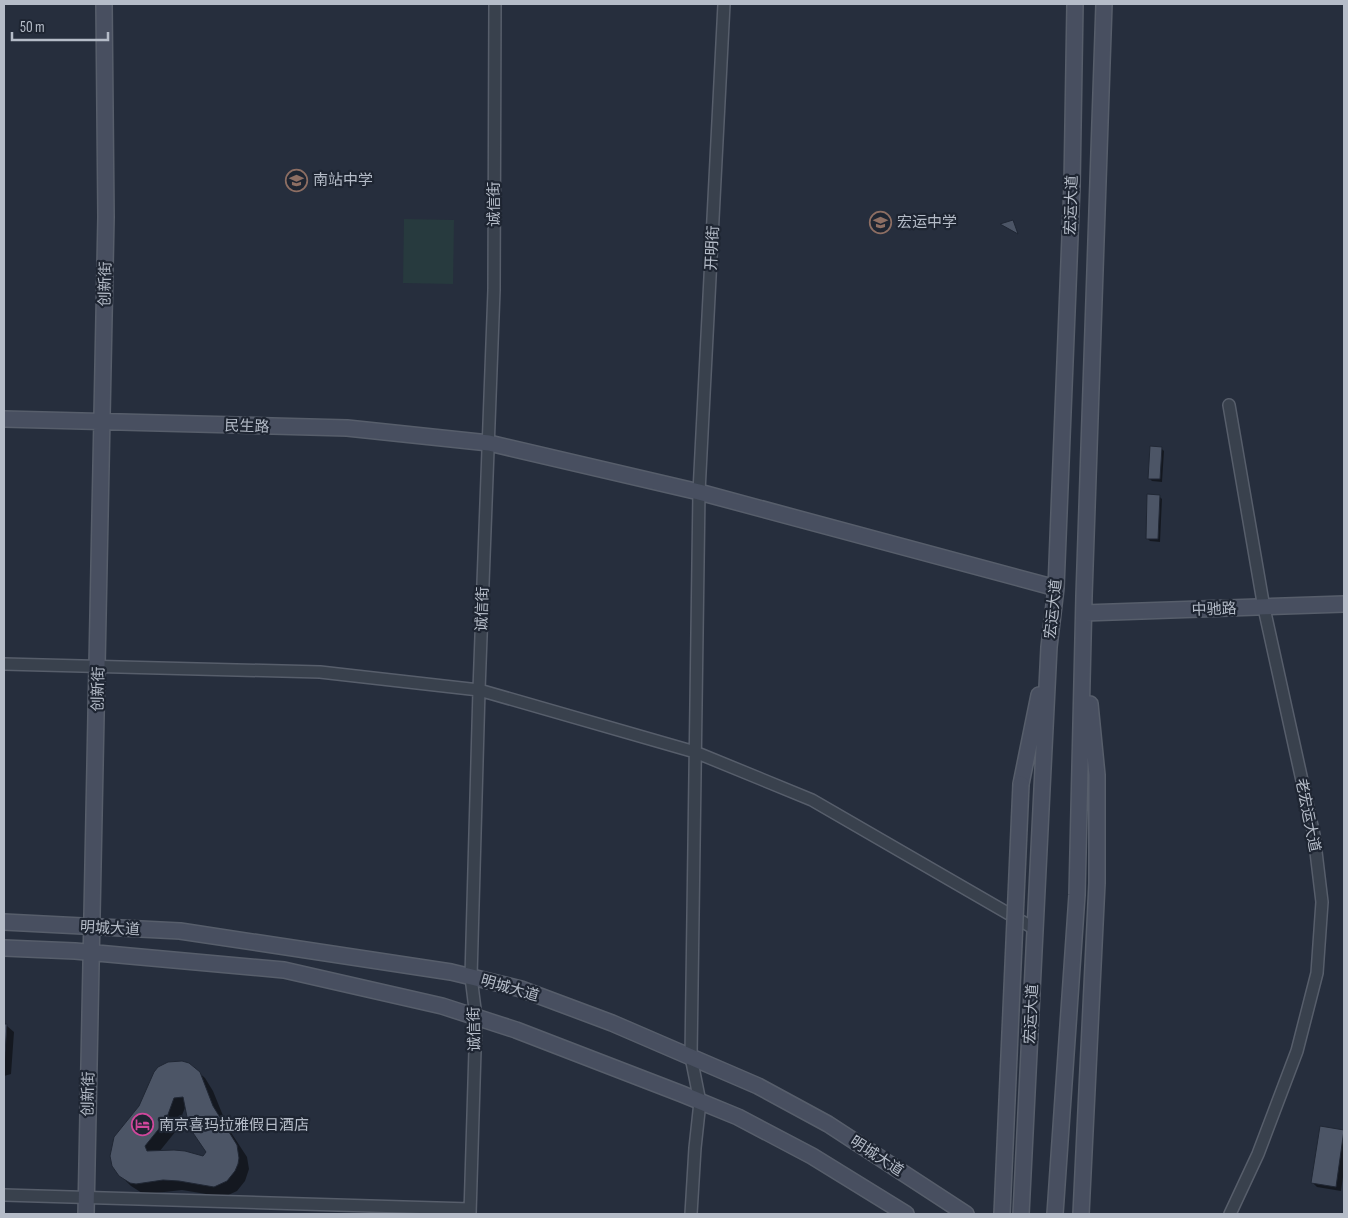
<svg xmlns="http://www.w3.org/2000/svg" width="1348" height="1218" font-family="'Sofia Sans Condensed','Noto Sans SC',sans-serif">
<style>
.green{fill:#273a3e}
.shadow{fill:#0007;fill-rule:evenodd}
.building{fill:#4c5566;stroke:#202734;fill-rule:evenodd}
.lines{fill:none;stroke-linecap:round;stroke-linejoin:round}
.street-casing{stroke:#575e6b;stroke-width:14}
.secondary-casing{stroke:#575e6b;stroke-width:18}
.street{stroke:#39414d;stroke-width:11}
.secondary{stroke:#484f60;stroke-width:15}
.secondary-bridge-casing{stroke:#575e6b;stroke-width:18;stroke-linecap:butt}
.secondary-bridge{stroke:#484f60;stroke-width:15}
.labels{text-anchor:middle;stroke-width:4.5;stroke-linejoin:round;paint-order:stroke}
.poi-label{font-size:15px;fill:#b5bcc8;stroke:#1e2532;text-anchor:start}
.street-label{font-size:15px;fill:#b5bcc8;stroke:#1e2532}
</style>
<rect width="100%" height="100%" fill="#262e3d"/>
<path class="green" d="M404,219L454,220L453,284L403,283Z"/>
<path class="shadow" d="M1161,448L1164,451L1162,482L1152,481L1149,478Z
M1159,496L1162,499L1160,542L1150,541L1147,538Z
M4,1025L7,1026L14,1032L11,1074L4,1076Z
M194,1068L205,1078L213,1091L228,1128L247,1157L249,1169L245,1181L237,1191L224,1197L182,1190L147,1194L142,1193L131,1186L120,1175ZM186,1105L207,1152L203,1157L159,1152L176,1131Z
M1321,1128L1344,1131V1170L1341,1191L1317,1187L1312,1182Z"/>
<path class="building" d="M1013,220L1018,234L1000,224Z
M1150,446L1162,447L1160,479H1148Z
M1147,494L1160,495L1158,539H1146Z
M4,1024H7L4,1067Z
M182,1061L189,1063L200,1072L213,1106L237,1145L239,1158L238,1164L235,1171L227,1181L214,1187L179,1181L163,1180L136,1184L130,1183L119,1176L112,1166L110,1156L114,1137L139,1106L154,1072L158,1067L168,1062ZM183,1097L189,1127L206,1152L203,1156L185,1151L174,1150L147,1151L145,1146L166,1120L174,1098Z
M1320,1126L1344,1130L1336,1187L1311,1183Z"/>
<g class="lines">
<defs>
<path id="street" d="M1229,405L1264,608L1314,835L1322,902L1317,973L1297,1051L1258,1154L1230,1214
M4,664L320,672L479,690L695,752L812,800L1035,929
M4,1195L470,1209
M470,1214L476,1017L471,977L479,690L494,290L495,4
M691,1214L695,1148L700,1102L691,1057L699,492L724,4"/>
<path id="secondary" d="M4,419L347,428L489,443L699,492L1056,588
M1084,613L1344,604
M1021,784L1039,695
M4,922L180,931L451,972L521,989L612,1023L758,1086L828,1124L966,1214
M4,948L75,951L284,970L442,1006L516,1030L682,1094L738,1117L812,1156L906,1214
M86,1214L106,217L104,4
M1021,1214L1049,647L1056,588L1072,186L1075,4
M1055,1214L1077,895L1084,596L1104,4
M1081,1214L1097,883V775L1090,704"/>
</defs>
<use href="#street" class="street-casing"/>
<use href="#secondary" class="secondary-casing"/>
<use href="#street" class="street"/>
<use href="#secondary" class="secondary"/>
<defs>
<path id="secondary-bridge" d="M1002,1214L1021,784"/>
</defs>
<use href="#secondary-bridge" class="secondary-bridge-casing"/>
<use href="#secondary-bridge" class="secondary-bridge"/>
</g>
<defs>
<symbol id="school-ring" viewBox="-11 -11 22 22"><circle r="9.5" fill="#1e2532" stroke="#8d6e63" stroke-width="1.5"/><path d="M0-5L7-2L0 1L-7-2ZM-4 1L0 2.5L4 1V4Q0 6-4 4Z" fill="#8d6e63"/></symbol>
<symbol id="hotel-ring" viewBox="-11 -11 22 22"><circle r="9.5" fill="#1e2532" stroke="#d1479c" stroke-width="1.5"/><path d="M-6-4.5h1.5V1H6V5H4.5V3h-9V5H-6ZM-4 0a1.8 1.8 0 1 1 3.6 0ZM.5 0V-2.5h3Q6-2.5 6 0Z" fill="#d1479c"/></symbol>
</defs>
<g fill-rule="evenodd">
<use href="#school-ring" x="284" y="168" width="25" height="25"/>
<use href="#school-ring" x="868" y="210" width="25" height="25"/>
<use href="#hotel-ring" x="130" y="1112" width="25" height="25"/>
</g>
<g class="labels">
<g class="poi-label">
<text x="313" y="185">南站中学</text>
<text x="897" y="227">宏运中学</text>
<text x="159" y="1130">南京喜玛拉雅假日酒店</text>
</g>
<g class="street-label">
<text transform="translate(494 204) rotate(-90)" y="5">诚信街</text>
<text transform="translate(1071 205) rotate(-88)" y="5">宏运大道</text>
<text transform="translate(712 248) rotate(-87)" y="5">开明街</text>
<text transform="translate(105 284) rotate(-89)" y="5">创新街</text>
<text transform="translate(247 426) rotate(2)" y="5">民生路</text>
<text transform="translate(482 609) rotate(-88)" y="5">诚信街</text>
<text transform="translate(1053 609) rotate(-84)" y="5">宏运大道</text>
<text transform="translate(1214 609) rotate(-2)" y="5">中驰路</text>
<text transform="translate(98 689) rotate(-89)" y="5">创新街</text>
<text transform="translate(1308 815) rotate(79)" y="5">老宏运大道</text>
<text transform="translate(110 928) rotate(3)" y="5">明城大道</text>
<text transform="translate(510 988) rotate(16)" y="5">明城大道</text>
<text transform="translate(1031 1014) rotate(-87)" y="5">宏运大道</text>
<text transform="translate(474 1029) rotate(-91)" y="5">诚信街</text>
<text transform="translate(88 1094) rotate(-89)" y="5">创新街</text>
<text transform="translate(877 1156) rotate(33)" y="5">明城大道</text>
</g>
</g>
<rect width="1348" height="1218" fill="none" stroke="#b5bcc8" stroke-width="10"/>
<path d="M12 32v8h96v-8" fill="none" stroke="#b5bcc8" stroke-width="2.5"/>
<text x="20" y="32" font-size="15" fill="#b5bcc8" stroke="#1e2532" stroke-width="4" paint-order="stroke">50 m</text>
</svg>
